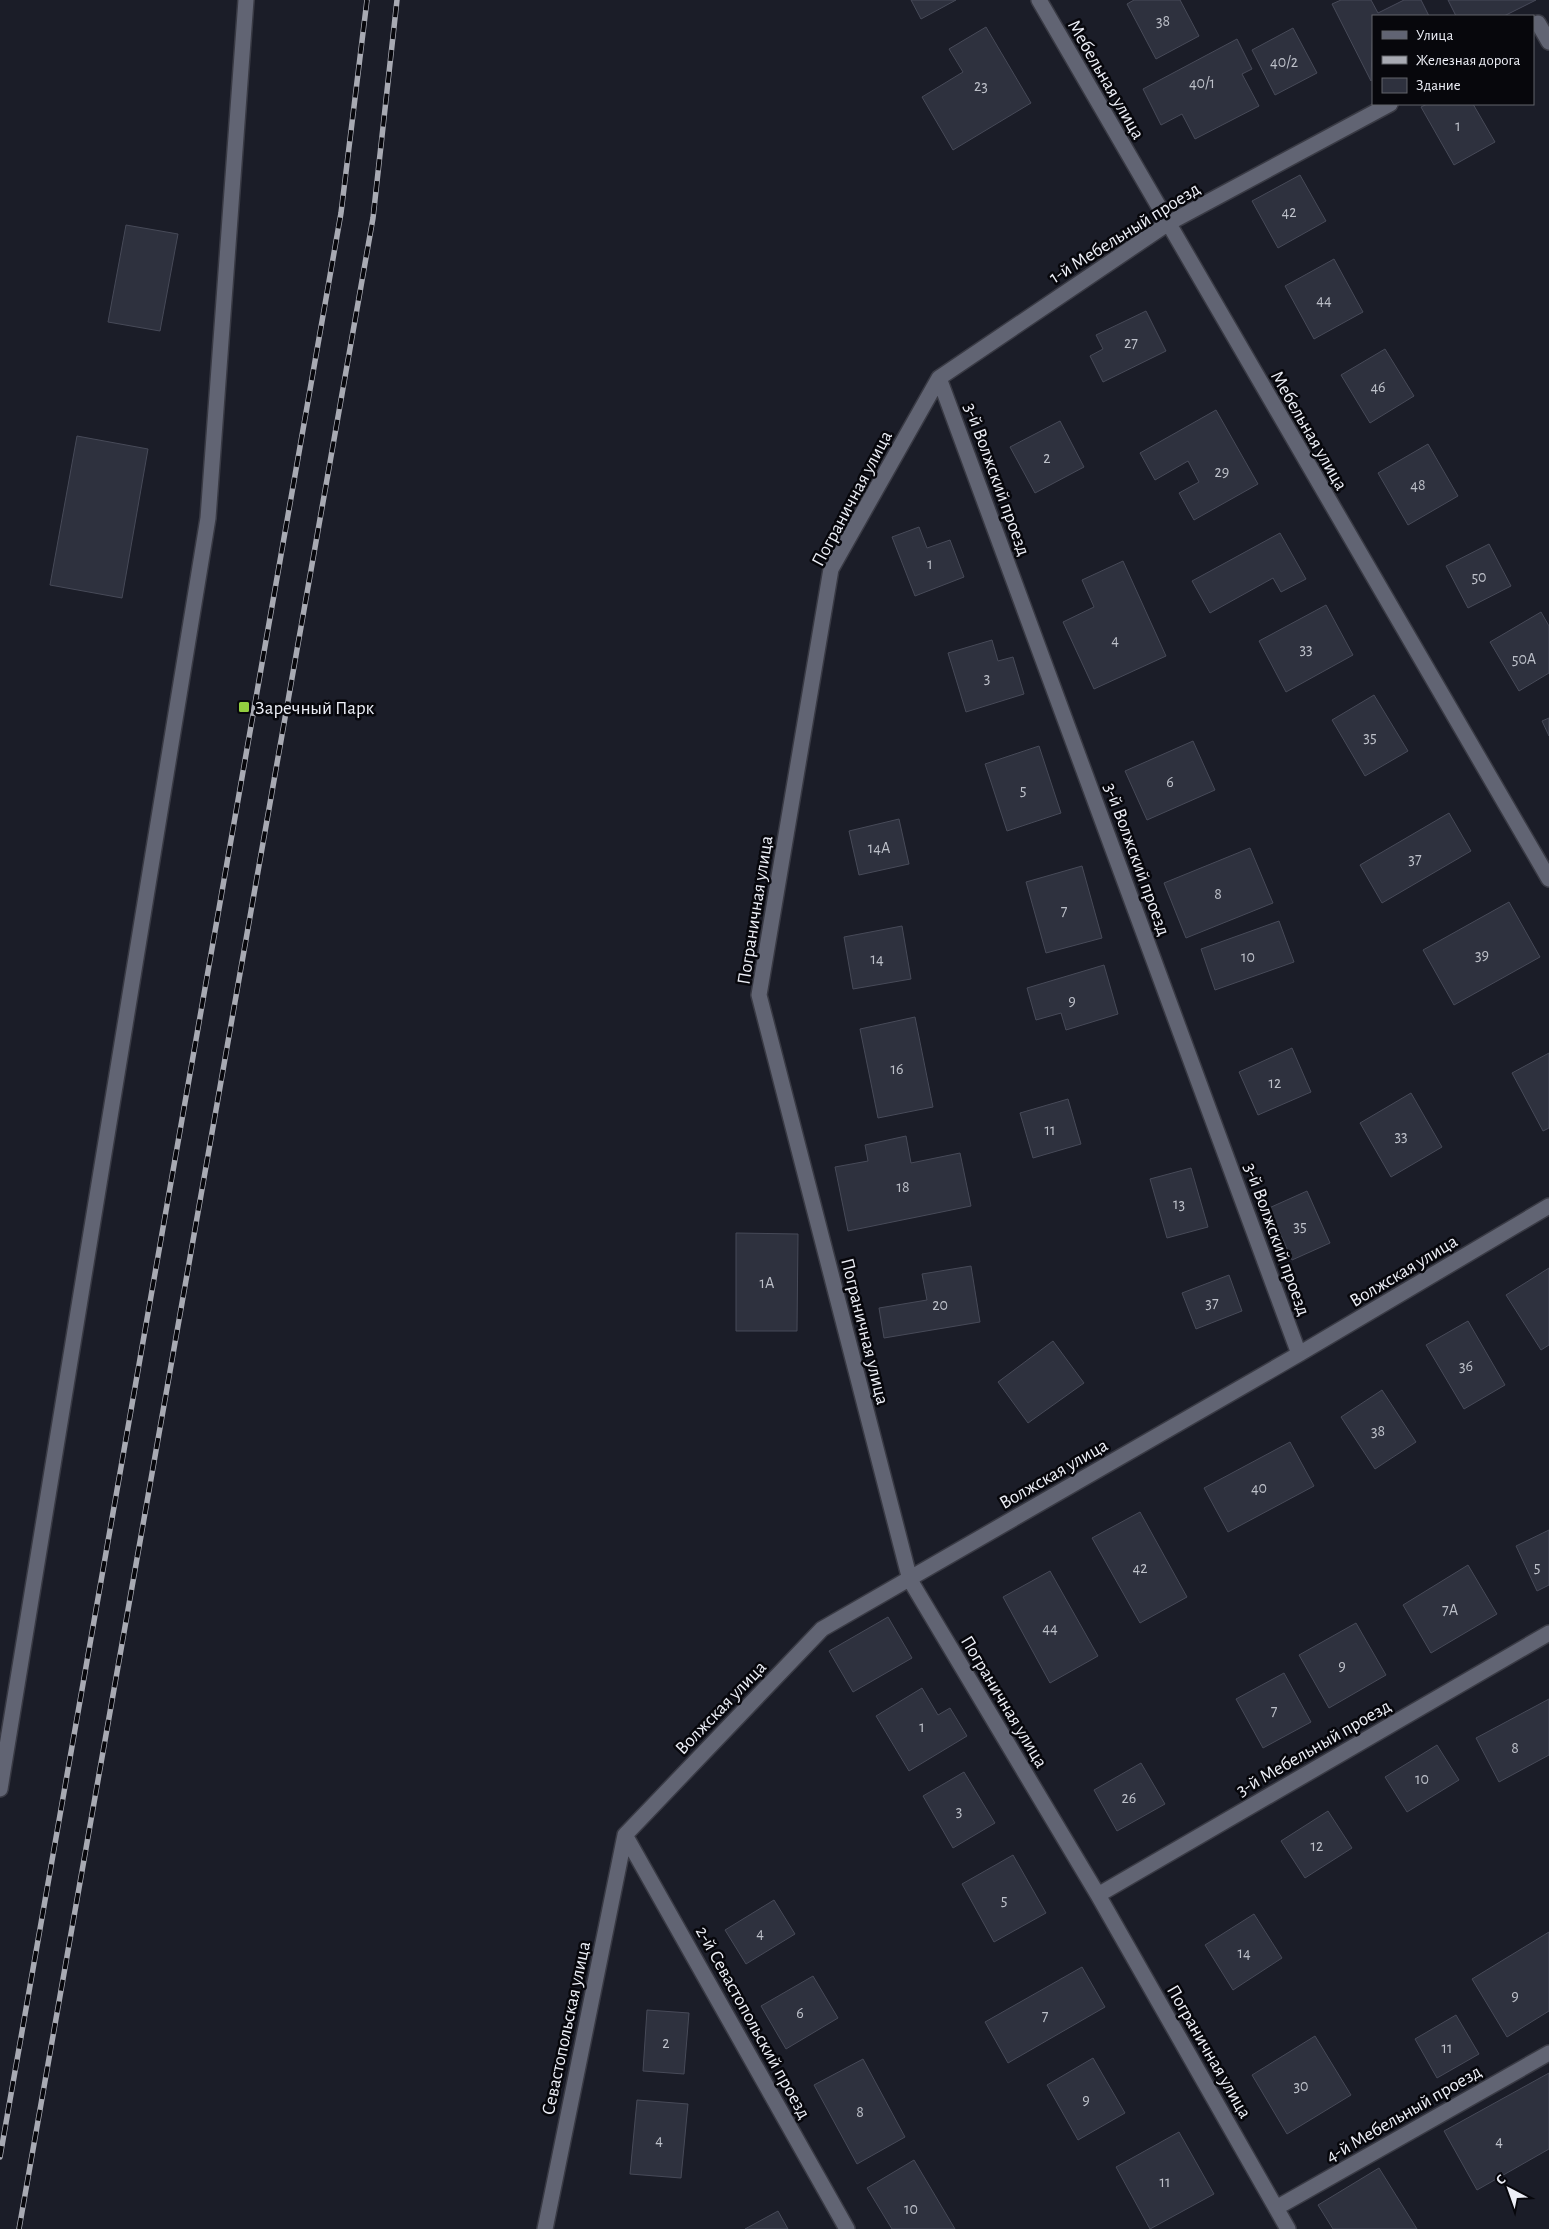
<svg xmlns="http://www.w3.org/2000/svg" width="1549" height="2229" font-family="'Alegreya Sans',sans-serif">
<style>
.building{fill:#2e313e;stroke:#474a58}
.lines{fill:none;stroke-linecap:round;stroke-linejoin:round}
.minor-casing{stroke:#393a44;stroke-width:18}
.minor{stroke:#616473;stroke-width:15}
.rail-casing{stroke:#a8aab3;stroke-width:5.5}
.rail{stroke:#07070c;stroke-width:4;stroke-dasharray:11;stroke-linecap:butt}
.poi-dot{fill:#92cd3f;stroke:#07070c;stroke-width:2}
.labels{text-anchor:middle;stroke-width:5;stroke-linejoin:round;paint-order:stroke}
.number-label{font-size:16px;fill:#bdc0c9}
.street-label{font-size:19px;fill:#edeff7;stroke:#07070c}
.poi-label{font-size:19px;fill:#edeff7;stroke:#07070c;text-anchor:start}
</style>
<rect width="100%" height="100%" fill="#1b1d28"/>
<path class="building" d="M911,0H956L921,19Z
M1134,0H1180L1199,36L1156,59L1127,4Z
M1341,0H1371L1378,13L1404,0H1421L1429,16H1373L1371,81L1332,4Z
M1448,0H1536L1504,16H1456Z
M986,27L1031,103L953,150L922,97L963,72L949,49Z
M1293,28L1317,73L1275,95L1252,50Z
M1237,39L1252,69L1242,74L1259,106L1195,139L1182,114L1161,125L1143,89Z
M1427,104H1473L1495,142L1454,165L1421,107Z
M1300,175L1326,221L1278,248L1252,201Z
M126,225L178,234L160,331L108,322Z
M1334,259L1363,312L1314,339L1285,286Z
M1146,311L1166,351L1103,382L1090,356L1103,349L1096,335Z
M1385,349L1414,396L1370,423L1341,375Z
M1216,410L1258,484L1194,520L1179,493L1199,482L1188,461L1155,480L1140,453Z
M1060,421L1084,467L1035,493L1010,447Z
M77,436L148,449L122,598L50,585Z
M1428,444L1458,496L1408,525L1378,473Z
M919,527L927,548L950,540L964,577L915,596L892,537Z
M1280,533L1306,579L1281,592L1273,578L1210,613L1192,581Z
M1489,544L1511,586L1468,608L1446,566Z
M1123,561L1166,656L1094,689L1063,622L1094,607L1082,580Z
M1326,605L1353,655L1286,692L1259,641Z
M1541,612L1549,626V673L1519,691L1490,642Z
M992,640L998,661L1013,657L1024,694L966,712L948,653Z
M1374,695L1408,751L1365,776L1332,720Z
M1549,718V736L1542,721Z
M1193,741L1215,790L1147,820L1125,771Z
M1039,746L1061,813L1007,831L985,764Z
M1449,813L1471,851L1382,903L1360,865Z
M899,819L909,864L859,875L849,831Z
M1250,848L1273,903L1186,938L1164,883Z
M1082,866L1102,938L1046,953L1026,882Z
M1509,902L1540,957L1454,1005L1423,950Z
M1279,921L1294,962L1215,990L1201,949Z
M902,926L911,979L853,989L844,937Z
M1104,965L1118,1014L1066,1030L1061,1013L1036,1020L1027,988Z
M915,1017L933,1107L878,1118L860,1029Z
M1292,1048L1311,1092L1258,1115L1239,1072Z
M1549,1053V1128L1543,1131L1512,1073Z
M1411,1093L1442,1147L1391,1177L1360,1123Z
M1068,1099L1081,1144L1033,1158L1020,1113Z
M906,1136L911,1163L960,1153L971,1206L848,1231L835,1167L868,1161L865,1145Z
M1191,1168L1208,1227L1167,1238L1150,1179Z
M1307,1191L1330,1243L1292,1260L1269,1208Z
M736,1233L798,1234L797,1331H736Z
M971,1266L980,1322L884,1338L879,1308L927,1300L922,1274Z
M1549,1268V1345L1541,1350L1506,1295Z
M1229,1275L1242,1311L1196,1329L1182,1293Z
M1468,1321L1505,1385L1464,1409L1426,1345Z
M1053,1341L1084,1383L1028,1423L998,1382Z
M1382,1390L1416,1442L1375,1469L1341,1417Z
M1290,1442L1314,1486L1228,1532L1204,1488Z
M1140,1512L1187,1597L1140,1623L1092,1538Z
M1549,1530V1585L1537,1591L1516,1546Z
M1468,1565L1497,1614L1431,1653L1403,1605Z
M1050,1571L1098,1656L1050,1683L1003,1597Z
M888,1617L912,1658L853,1692L829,1651Z
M1356,1623L1386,1675L1329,1708L1299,1655Z
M1284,1673L1311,1722L1263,1748L1236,1699Z
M922,1688L938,1715L950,1708L967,1736L909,1771L876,1716Z
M1549,1699V1755L1499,1782L1476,1738Z
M1437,1745L1459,1780L1407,1812L1385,1777Z
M1141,1763L1165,1804L1117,1831L1094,1790Z
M964,1772L995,1823L953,1848L923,1796Z
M1328,1811L1352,1848L1305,1878L1281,1841Z
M1013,1855L1046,1913L994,1942L962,1884Z
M774,1900L795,1934L746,1964L725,1930Z
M1254,1914L1282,1958L1233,1990L1205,1945Z
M1549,1932V2011L1507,2037L1472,1979Z
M1082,1967L1105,2007L1008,2063L985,2022Z
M813,1976L838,2018L786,2049L761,2006Z
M647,2010L689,2013L684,2074L643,2071Z
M1456,2015L1479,2054L1437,2078L1415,2039Z
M1315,2036L1351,2095L1287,2134L1252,2075Z
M1093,2058L1125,2113L1078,2140L1047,2085Z
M863,2059L905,2137L857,2164L814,2085Z
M1549,2073V2149L1477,2190L1444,2131Z
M637,2100L688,2104L681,2178L630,2174Z
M1179,2132L1214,2194L1150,2229L1116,2167Z
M914,2160L955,2229H892L867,2188Z
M1379,2168L1417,2229H1333L1318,2205Z
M778,2211L788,2229H745Z"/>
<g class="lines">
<defs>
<path id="minor" d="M1039,0L1549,879
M1538,23L1549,42
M939,378L1299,1354
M0,1789L208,518L246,0
M625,1835L822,1629L1299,1354L1549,1206
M625,1835L847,2229
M1098,1895L1549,1633
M1276,2208L1549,2053
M545,2229L625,1835
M1288,2229L1098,1895L910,1580L759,995L831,569L939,378L1167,224L1390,104"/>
</defs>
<use href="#minor" class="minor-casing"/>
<use href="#minor" class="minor"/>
<defs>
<path id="rail" d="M0,2157L341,213L367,0
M19,2229L373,218L397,0"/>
</defs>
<use href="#rail" class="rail-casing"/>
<use href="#rail" class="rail"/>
</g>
<rect class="poi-dot" x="238" y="701" width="12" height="12" rx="2.5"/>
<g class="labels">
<g class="number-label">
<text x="1163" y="26">38</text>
<text x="1284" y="67">40/2</text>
<text x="1202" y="88">40/1</text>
<text x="981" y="91">23</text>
<text x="1458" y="131">1</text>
<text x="1289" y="217">42</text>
<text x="1324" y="305">44</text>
<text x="1131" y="348">27</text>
<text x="1378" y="392">46</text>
<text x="1047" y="463">2</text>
<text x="1222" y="477">29</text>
<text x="1418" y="490">48</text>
<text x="930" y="569">1</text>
<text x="1479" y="582">50</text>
<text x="1115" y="645">4</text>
<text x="1306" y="654">33</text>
<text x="1524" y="664">50А</text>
<text x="987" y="683">3</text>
<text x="1370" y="742">35</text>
<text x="1170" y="787">6</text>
<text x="1023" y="795">5</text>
<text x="879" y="853">14А</text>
<text x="1415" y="864">37</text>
<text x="1218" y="899">8</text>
<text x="1064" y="916">7</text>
<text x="1482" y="960">39</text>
<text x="1248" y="962">10</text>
<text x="877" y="964">14</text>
<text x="1072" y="1006">9</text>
<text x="897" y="1074">16</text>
<text x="1275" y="1088">12</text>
<text x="1050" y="1135">11</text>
<text x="1401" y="1141">33</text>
<text x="903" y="1192">18</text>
<text x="1179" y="1209">13</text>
<text x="1300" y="1231">35</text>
<text x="767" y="1288">1А</text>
<text x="1212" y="1308">37</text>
<text x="940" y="1310">20</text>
<text x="1466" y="1371">36</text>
<text x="1378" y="1436">38</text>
<text x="1259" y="1493">40</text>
<text x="1537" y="1572">5</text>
<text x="1140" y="1573">42</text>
<text x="1450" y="1615">7А</text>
<text x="1050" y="1633">44</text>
<text x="1342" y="1671">9</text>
<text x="1274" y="1716">7</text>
<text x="922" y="1732">1</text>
<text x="1515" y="1753">8</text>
<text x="1422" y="1784">10</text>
<text x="1129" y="1803">26</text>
<text x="959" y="1816">3</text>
<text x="1317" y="1851">12</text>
<text x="1004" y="1905">5</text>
<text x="760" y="1938">4</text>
<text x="1244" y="1958">14</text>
<text x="1515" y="2001">9</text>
<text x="800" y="2018">6</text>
<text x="1045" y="2021">7</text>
<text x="666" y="2048">2</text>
<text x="1447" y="2053">11</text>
<text x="1301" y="2091">30</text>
<text x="1086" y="2105">9</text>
<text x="860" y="2117">8</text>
<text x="659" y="2145">4</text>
<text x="1499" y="2146">4</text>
<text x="1165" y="2187">11</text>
<text x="911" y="2214">10</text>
</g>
<g class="street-label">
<text transform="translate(1107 79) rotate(60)" y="7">Мебельная улица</text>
<text transform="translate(1124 232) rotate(-32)" y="7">1-й Мебельный проезд</text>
<text transform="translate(1310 430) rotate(60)" y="7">Мебельная улица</text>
<text transform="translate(998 479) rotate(70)" y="7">3-й Волжский проезд</text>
<text transform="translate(851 498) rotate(-62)" y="7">Пограничная улица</text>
<text transform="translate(1138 859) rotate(70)" y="7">3-й Волжский проезд</text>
<text transform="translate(754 910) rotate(-81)" y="7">Пограничная улица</text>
<text transform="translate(1278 1239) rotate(70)" y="7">3-й Волжский проезд</text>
<text transform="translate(1403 1270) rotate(-31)" y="7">Волжская улица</text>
<text transform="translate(866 1331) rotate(76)" y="7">Пограничная улица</text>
<text transform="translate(1053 1473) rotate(-30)" y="7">Волжская улица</text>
<text transform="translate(1005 1701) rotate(59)" y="7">Пограничная улица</text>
<text transform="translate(720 1707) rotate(-46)" y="7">Волжская улица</text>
<text transform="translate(1313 1747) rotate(-30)" y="7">3-й Мебельный проезд</text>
<text transform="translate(754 2022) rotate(61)" y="7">2-й Севастопольский проезд</text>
<text transform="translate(565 2028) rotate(-78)" y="7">Севастопольская улица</text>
<text transform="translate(1210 2051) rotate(60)" y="7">Пограничная улица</text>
<text transform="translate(1403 2113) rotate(-30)" y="7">4-й Мебельный проезд</text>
</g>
<g class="poi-label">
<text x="255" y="714">Заречный Парк</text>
</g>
</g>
<rect x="1372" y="15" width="162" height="90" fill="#07070c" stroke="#63646a"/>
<rect x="1382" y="31" width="25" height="8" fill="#616473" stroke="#63646a"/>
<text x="1416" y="40" font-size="15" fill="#edeff7">Улица</text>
<rect x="1382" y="56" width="25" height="8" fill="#a8aab3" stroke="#63646a"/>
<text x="1416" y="65" font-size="15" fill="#edeff7">Железная дорога</text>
<rect x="1382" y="78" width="25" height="15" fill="#2e313e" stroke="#63646a"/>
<text x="1416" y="90" font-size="15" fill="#edeff7">Здание</text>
<g transform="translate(1509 2189) rotate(319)" stroke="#07070c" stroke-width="4" paint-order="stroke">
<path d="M0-4L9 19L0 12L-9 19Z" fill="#edeff7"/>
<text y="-8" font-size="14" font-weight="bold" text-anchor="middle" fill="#edeff7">С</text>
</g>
</svg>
